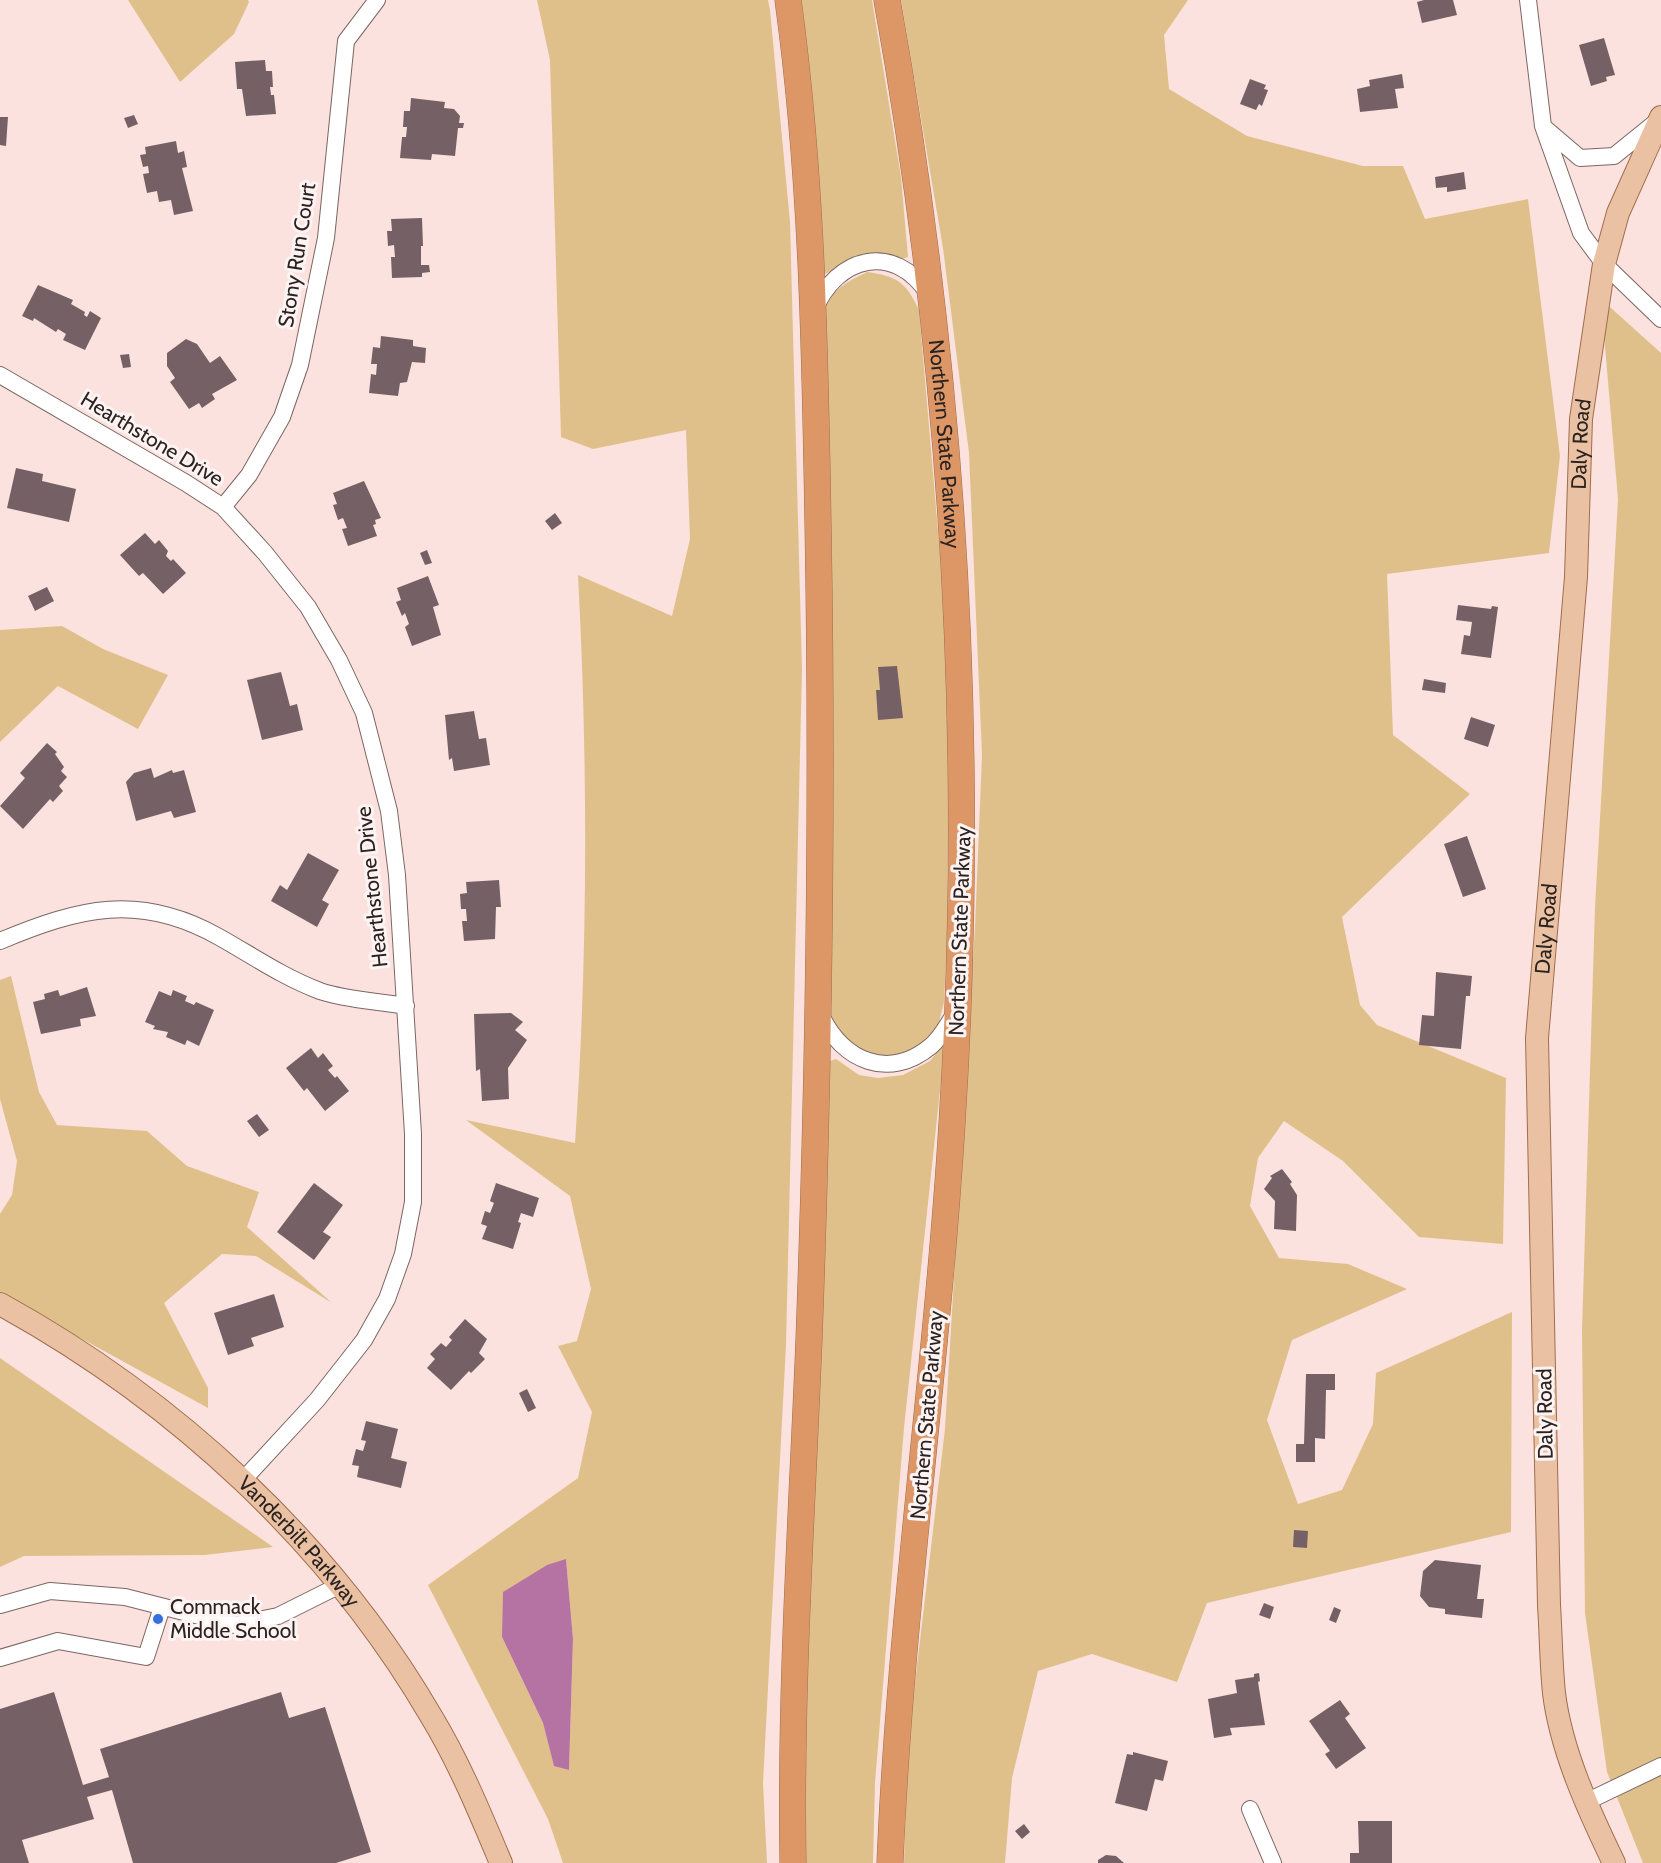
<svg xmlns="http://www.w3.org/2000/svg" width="1661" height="1863" font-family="Cabin,sans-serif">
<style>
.green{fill:#e0c08a;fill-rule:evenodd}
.water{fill:#b473a2}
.building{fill:#756165}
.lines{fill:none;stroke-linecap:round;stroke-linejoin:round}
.minor-casing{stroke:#7b6663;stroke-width:18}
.major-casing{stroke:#9f6e4e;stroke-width:24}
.highway-casing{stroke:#9f6e4e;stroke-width:27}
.minor{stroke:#fff;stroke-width:16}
.major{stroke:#ebc1a3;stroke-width:22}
.highway{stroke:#dd9766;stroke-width:26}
.poi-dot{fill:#3471df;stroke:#fdf3f2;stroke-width:2}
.labels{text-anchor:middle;stroke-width:6;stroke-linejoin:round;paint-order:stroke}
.street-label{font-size:21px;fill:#2b2321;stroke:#fdf3f2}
.poi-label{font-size:21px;fill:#2b2321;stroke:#fdf3f2;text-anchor:start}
</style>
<rect width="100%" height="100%" fill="#fbe2de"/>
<path class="green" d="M128,0H248L249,2L234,34L180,82Z
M537,0H768L770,10L790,222L802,669L786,1345L763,1783L767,1863H563L548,1819L428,1585L578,1478L592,1412L558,1346L577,1341L591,1289L570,1196L466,1120L575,1143C588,954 588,764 578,575L672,616L690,539L686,430L593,449L561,437L550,60ZM566,1560L573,1639L569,1770L554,1765L543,1723L502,1637Z
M792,0H872L901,177L908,257C892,264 875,252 856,257C844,260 835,271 822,275Z
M901,0H1188L1164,35L1169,89L1247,136L1363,166H1403L1425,219L1528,199L1560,456L1549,553L1387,574L1393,735L1470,794L1342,917L1360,1005L1377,1025L1506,1078L1503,1244L1419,1237L1343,1161L1284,1121L1258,1158L1250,1206L1279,1258L1348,1264L1407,1289L1292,1340L1267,1420L1298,1504L1342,1490L1373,1424L1376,1373L1512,1312L1511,1532L1207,1603L1177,1682L1092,1654L1038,1671L1012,1778L1005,1863H904L908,1742L945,1429L975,927L982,755L969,453L943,248Z
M867,272C897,276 906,282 919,310L940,554L949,691L947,945L944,1002L938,1026L921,1047L886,1058L859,1051L843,1038L830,1013L825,306C834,288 849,281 867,272Z
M1601,299L1661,353V1863H1643L1607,1772L1585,1613L1582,1331L1595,907L1618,499Z
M62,626L103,649L168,675L138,729L58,686L0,742V630Z
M11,976L39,1092L57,1125L147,1131L187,1166L259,1192L247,1227L332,1303L256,1256L222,1254L164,1303L208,1388V1408L0,1294V1214L12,1195L17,1161L0,1099V980Z
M942,1046L944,1053L904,1428L875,1783L873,1863H803L802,1779L830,1061L836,1059L859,1075L878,1078L903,1075L930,1061Z
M0,1358L273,1547L205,1555L24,1556L0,1567Z"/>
<path class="water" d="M566,1559L573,1639L569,1770L554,1766L543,1723L502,1637L503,1592L547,1565Z"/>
<path class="building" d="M1424,0H1453L1457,15L1422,23L1417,2Z
M1604,38L1615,75L1606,77L1607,81L1591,86L1579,45Z
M265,60L266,71H272L273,87H270L271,95H274L276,114L246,116L242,89H237L235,62Z
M1402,74L1404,88L1395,89L1398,108L1360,112L1357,89L1370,86L1369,80Z
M1250,79L1266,85L1264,89L1268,90L1262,106L1259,104L1256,110L1240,104Z
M411,98L445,102L444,108L454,109L460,116L459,123H464L463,128H458L455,156L432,154L431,160L400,158L402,137H406L407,127H403L404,111H410Z
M134,115L138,124L128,128L124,118Z
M0,117H8L6,146L0,145Z
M176,141L178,153L184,151L187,167L182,168L193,211L174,215L171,200L159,202L157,191L147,193L143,174L149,173L148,166L143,167L140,155L146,154L145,147Z
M1464,172L1466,189L1447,192V187L1436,188L1435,177Z
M422,218L423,246H421V265H429L430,272L422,273V277L392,278L391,257H395L394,245L388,246L387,231H392L391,219Z
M38,285L73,300L71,304L85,312L84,315L87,317L90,311L101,318L85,350L63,340L66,334L58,329L56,332L34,318L33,321L22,316Z
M381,336L413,340V346L426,348L425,363L412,362L407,382L400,383L398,396L369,393L371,374L376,375L377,364H371L373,347L380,348Z
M186,339L197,344L210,363L220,356L237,380L212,394L215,399L202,408L199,403L189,409L170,382L175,378L167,366V353Z
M129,354L131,367L123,368L120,355Z
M16,468L43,474L42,481L76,489L69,522L7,508Z
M364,481L381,518L375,520L376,524L373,525L377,536L348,546L342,529L347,528L343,518L338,520L333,505L337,504L333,493Z
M555,513L562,523L552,530L545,521Z
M145,533L155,544L159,540L168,551L166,556L171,561L173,559L186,573L163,594L143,573L139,576L120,555Z
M427,550L432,563L425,565L420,553Z
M428,576L439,605L433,607L441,635L412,646L405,627L409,624L405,613L402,616L396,602L401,600L397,588Z
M47,587L54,601L35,611L28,596Z
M1458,605L1491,609L1492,606L1498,607L1491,658L1461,654L1464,635L1470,636L1472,622L1456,620Z
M897,666L903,718L878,720L876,690H880L878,667Z
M281,672L290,706L297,704L303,730L262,740L247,680Z
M1424,679L1446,683L1445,693L1422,690Z
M474,711L479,739L486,738L490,765L454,771L452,758L449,760L445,715Z
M1471,717L1495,725L1488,747L1464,739Z
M47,743L57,752L55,754L64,767L61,771L67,777L59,786L63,791L53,802L50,799L23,829L0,806L25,778L20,773Z
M151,768L154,778L172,770L173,773L184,770L196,812L174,818L171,811L136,821L126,782L134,773Z
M1467,836L1486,889L1463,897L1444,844Z
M308,853L339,870L322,900L329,904L317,927L271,901L280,885L287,890Z
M499,880L501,907H496L495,939L464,941L462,921H467L466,909H461L460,894L467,893L466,882Z
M1436,972L1472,976L1470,996H1466L1461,1049L1419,1045L1422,1015L1434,1016Z
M87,987L96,1016L80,1019L81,1026L41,1034L33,1002L45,999L44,994L58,990L60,996Z
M173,990L187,996L185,1001L194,1005L196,1002L214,1010L199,1046L187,1040L185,1045L166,1037L168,1032L153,1029L155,1026L145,1022L159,991L171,996Z
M511,1013L523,1022L515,1030L527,1040L508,1068L509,1099L482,1101L480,1069L476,1071L474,1014Z
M311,1048L318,1058L323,1053L333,1066L328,1070L335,1078L337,1076L349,1091L325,1111L307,1088L304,1091L286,1068Z
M257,1114L269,1130L259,1137L247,1121Z
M1282,1169L1292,1182L1290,1184L1297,1195L1296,1231L1274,1229L1275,1201L1264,1189L1272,1178L1270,1176Z
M314,1183L343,1205L323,1232L331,1237L314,1260L277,1232Z
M496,1183L539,1198L533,1217L521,1213L518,1222L521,1223L513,1249L482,1239L487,1226L481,1224L485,1211L490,1213L494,1203L490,1201Z
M274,1294L284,1327L251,1338L254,1346L228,1355L214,1313Z
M465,1319L487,1339L479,1353L485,1359L471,1373L469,1371L451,1390L427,1368L435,1359L430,1354L441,1343L446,1347L452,1340L449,1337Z
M1306,1374H1335V1390H1326L1325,1439L1315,1438V1462H1296V1444H1304Z
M527,1389L536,1408L528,1412L519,1393Z
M366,1421L398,1429L391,1458L407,1462L401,1488L357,1477L359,1466L352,1465L356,1449L363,1451L366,1441L361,1440Z
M1294,1530L1308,1531L1307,1548L1293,1547Z
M1435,1560L1481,1565L1477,1599H1484L1482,1618L1445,1614V1609L1429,1607L1420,1596L1423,1571Z
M1264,1603L1274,1607L1270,1619L1259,1615Z
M1334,1607L1341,1610L1336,1623L1329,1620Z
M1259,1673L1260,1681L1258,1682L1265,1725L1230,1728L1232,1735L1214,1738L1208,1699L1237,1693L1235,1680L1254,1677V1674Z
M54,1692L83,1785L109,1777L100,1749L281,1692L289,1718L325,1707L371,1852L336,1863H133L112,1790L87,1797L94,1819L22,1840L29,1863H0V1709Z
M1340,1700L1350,1714L1345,1718L1366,1748L1336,1769L1325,1754L1330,1751L1309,1721Z
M1133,1752L1168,1761L1163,1781L1155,1779L1147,1811L1115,1803L1127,1754L1133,1755Z
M1358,1821H1392V1863H1350V1853H1359Z
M1024,1824L1030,1832L1022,1839L1015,1831Z
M1106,1855L1116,1856L1124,1863H1098V1860Z"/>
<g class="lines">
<defs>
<path id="minor" d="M1528,0L1543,126L1581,233L1604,264L1661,319
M1546,129L1580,158L1614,156L1661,118
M814,311C836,256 895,241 929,295
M0,375L186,483L223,507L265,553L308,607L339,660L364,713L389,811L397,875L413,1134V1202L403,1254L387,1299L364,1340L317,1400L244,1479
M223,507L249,475L282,417L300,365L326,238L346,41L377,0
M0,941C79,908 139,892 219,937C253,956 283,977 320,991C346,1000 378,1001 406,1006
M821,1015C842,1061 889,1081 931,1046C942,1037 948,1023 956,1012
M0,1605L50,1591L125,1597L235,1625L278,1616L340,1585
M0,1658L58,1641L146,1657L162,1607
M1588,1801L1661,1766
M1250,1809L1273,1863"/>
<g id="major">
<path id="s1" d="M0,1304C175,1400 330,1543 431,1716C459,1762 480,1813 501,1863"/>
<path id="s2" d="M1614,1863C1589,1811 1561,1751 1554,1693C1551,1664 1551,1635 1549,1605L1537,1038L1576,577L1581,419L1604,264L1618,213L1661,117"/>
</g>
<g id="highway">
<path d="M788,0C812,174 815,348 818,524C823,795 819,1067 809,1339C802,1513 790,1688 793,1863"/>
<path id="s3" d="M887,0C954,371 976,747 952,1123C937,1370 900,1616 890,1863"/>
</g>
</defs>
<use href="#minor" class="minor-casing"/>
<use href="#major" class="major-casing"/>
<use href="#highway" class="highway-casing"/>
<use href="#minor" class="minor"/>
<use href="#major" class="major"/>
<use href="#highway" class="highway"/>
</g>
<circle class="poi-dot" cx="158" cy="1619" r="6"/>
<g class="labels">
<g class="street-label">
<text transform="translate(297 255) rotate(-81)" y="7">Stony Run Court</text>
<text transform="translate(152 439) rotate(31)" y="7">Hearthstone Drive</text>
<text dy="7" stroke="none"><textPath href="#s2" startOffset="1432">Daly Road</textPath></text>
<text dy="7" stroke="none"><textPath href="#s3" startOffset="448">Northern State Parkway</textPath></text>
<text transform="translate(372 887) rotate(-96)" y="7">Hearthstone Drive</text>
<text dy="7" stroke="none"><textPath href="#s2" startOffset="946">Daly Road</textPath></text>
<text transform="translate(960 931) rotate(-88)" y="7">Northern State Parkway</text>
<text transform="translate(1545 1414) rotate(-91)" y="7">Daly Road</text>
<text transform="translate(927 1415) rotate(-85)" y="7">Northern State Parkway</text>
<text dy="7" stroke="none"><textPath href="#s1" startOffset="384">Vanderbilt Parkway</textPath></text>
</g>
<g class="poi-label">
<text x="170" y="1614">Commack<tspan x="170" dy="24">Middle School</tspan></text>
</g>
</g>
</svg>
